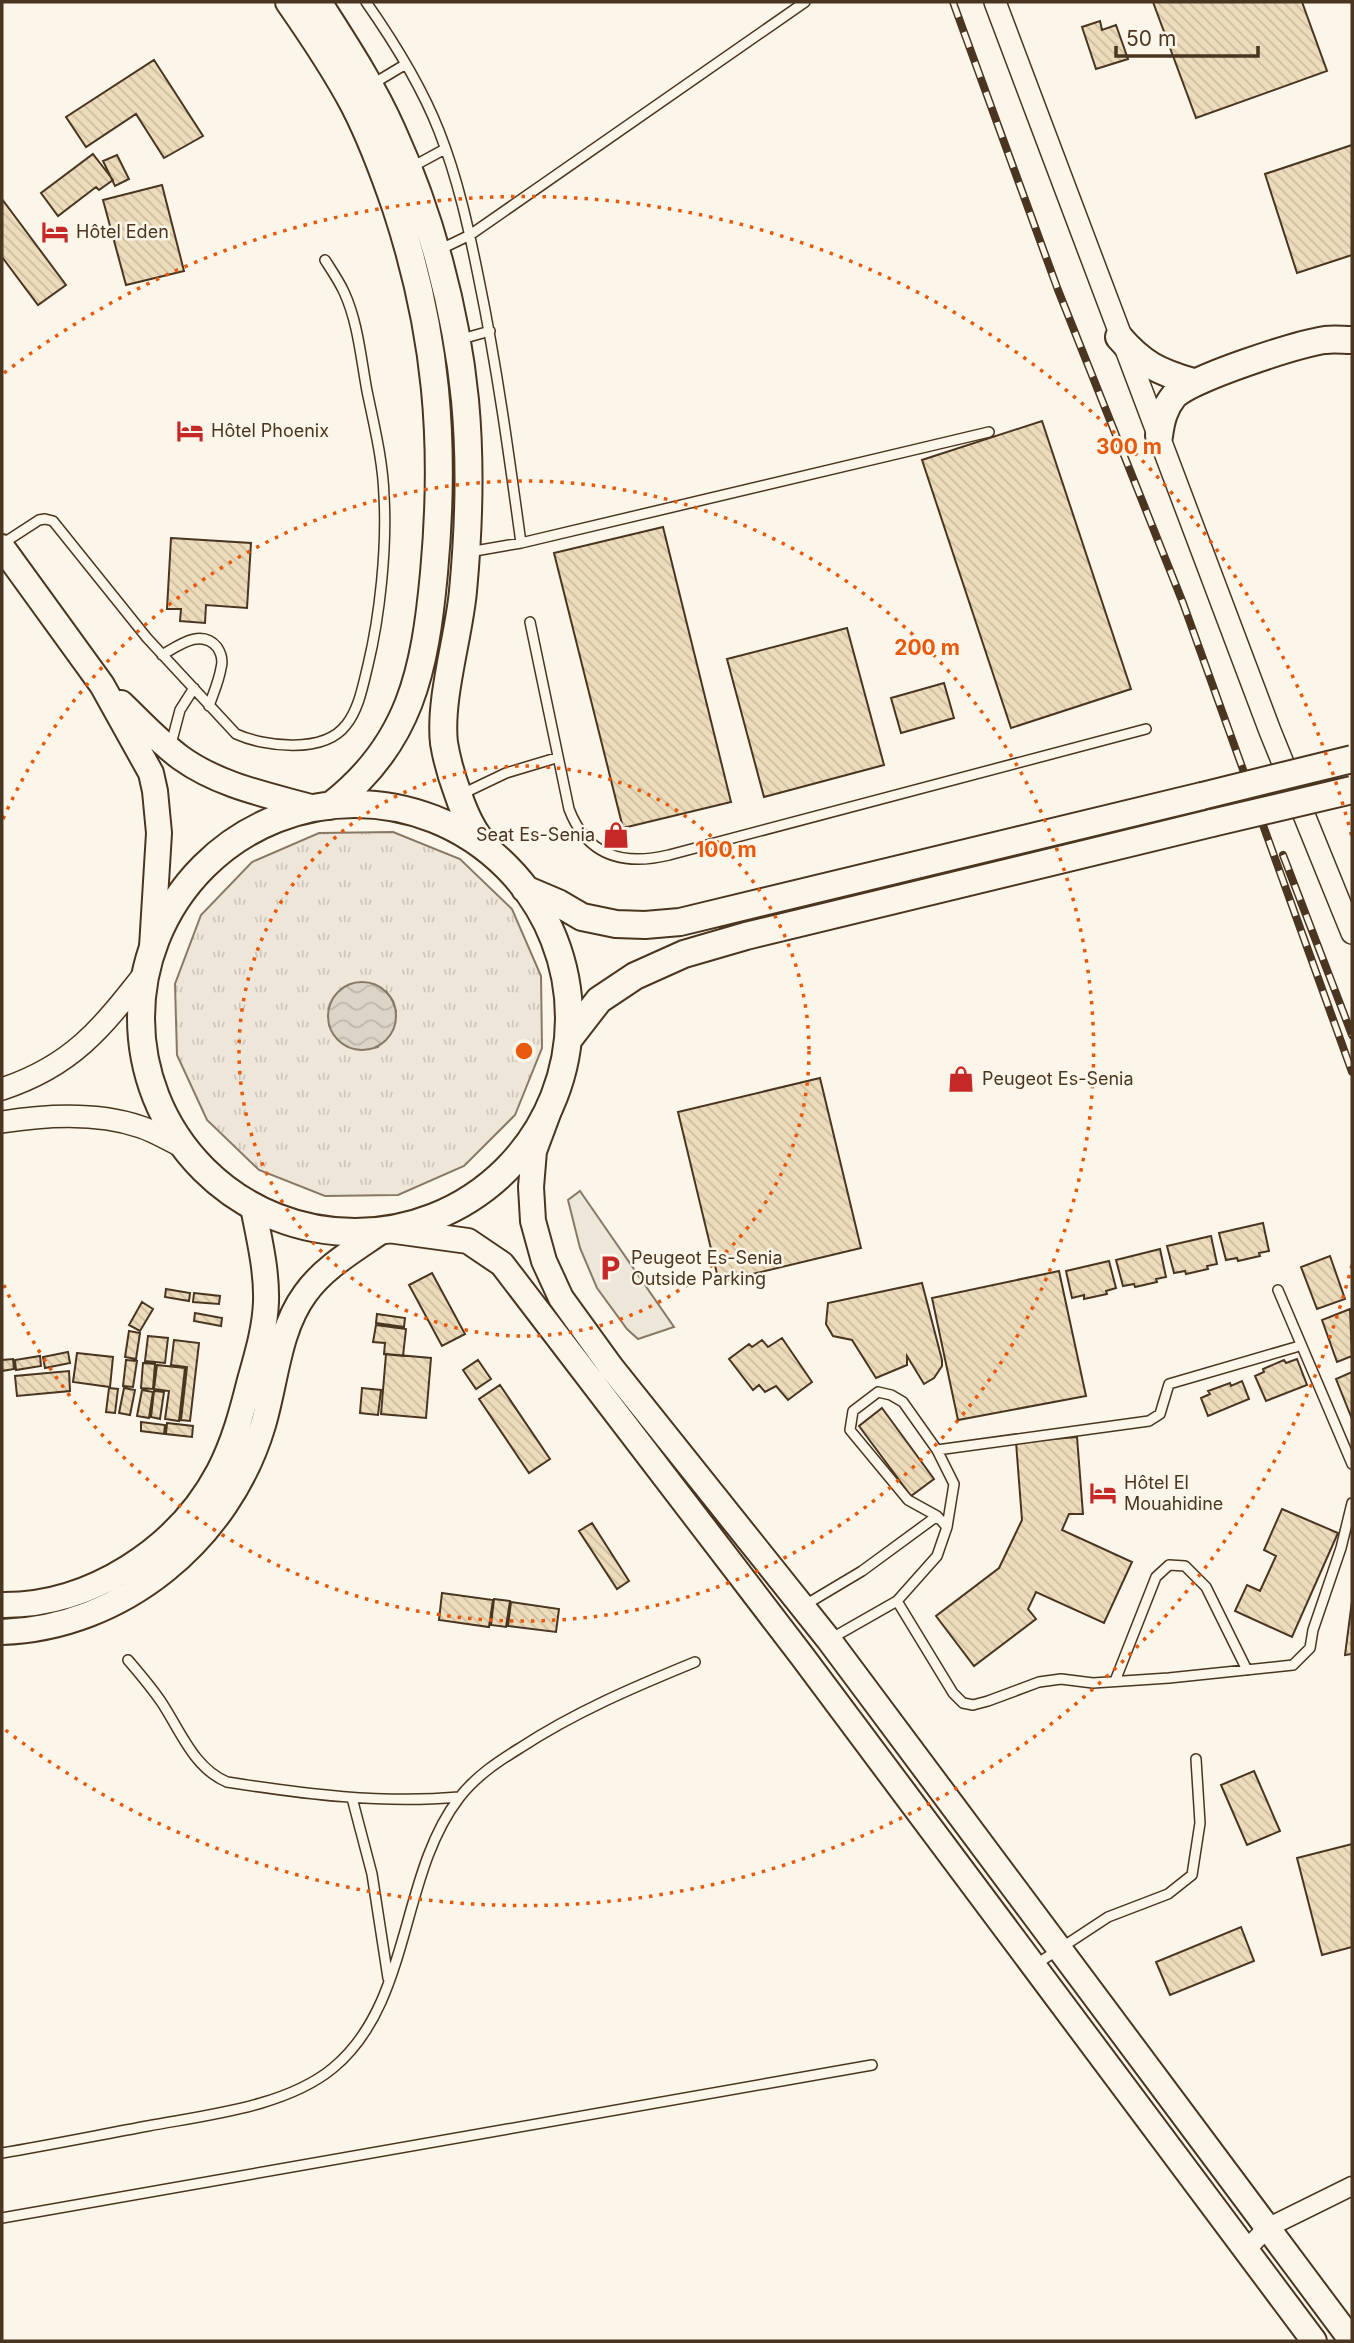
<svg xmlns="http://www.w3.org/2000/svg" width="1354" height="2343" font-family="Inter,sans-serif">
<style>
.grass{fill:url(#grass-tufts);stroke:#887966;stroke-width:2;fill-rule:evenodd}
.parking{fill:#ede7d9;stroke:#887966;stroke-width:2}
.water{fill:url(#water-waves);stroke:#887966;stroke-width:2}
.building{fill:url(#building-back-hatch);stroke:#4a3520;stroke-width:2}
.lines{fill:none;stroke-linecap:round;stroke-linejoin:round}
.service-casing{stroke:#4a3520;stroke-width:12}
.minor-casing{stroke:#4a3520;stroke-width:21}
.tertiary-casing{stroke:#4a3520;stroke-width:24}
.secondary-casing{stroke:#4a3520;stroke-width:28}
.primary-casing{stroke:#4a3520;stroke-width:30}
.service{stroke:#fbf6e9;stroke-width:9}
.minor{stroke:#fbf6e9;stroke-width:18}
.tertiary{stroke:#fbf6e9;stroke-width:21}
.secondary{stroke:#fbf6e9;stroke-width:24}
.primary{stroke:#fbf6e9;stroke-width:26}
.rail-casing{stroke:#4a3520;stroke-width:8}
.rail{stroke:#fbf6e9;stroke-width:5;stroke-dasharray:16;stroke-linecap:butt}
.primary-bridge-casing{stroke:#4a3520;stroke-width:30;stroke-linecap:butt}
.primary-bridge{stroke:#fbf6e9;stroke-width:26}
.ring{fill:none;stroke:#e8590c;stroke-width:3.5;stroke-dasharray:3.5 7}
.labels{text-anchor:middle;stroke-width:5;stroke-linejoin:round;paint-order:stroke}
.poi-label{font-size:18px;fill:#4a3520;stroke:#fbf6e9;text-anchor:start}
.centre{fill:#e8590c;stroke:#fbf6e9;stroke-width:3.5}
.ring-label{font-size:21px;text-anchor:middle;font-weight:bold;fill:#e8590c;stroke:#fbf6e9;stroke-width:5;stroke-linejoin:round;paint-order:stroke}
</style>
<defs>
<pattern id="grass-tufts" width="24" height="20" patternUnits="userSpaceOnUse" patternTransform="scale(1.75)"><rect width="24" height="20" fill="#ede6d9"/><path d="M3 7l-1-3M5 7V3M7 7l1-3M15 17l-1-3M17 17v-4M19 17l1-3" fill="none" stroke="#cdc6ba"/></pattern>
<pattern id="water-waves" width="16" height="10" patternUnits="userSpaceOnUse" patternTransform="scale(1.75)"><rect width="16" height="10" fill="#dcd4c6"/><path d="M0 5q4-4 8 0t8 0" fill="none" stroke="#beb7aa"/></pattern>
<pattern id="building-back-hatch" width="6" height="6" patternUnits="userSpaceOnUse" patternTransform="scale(1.75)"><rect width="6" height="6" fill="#ecdcbc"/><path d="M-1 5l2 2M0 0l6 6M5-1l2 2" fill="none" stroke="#ccbda1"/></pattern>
</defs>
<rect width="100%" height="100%" fill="#fbf6e9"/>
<path class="grass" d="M393,832L460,859L512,909L541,976L542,1048L515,1115L464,1166L398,1195L325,1196L259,1170L207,1120L177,1055L175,984L201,915L252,862L319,833ZM386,991L393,1001L396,1012L378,1047C354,1053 340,1047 329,1025Z"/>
<path class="parking" d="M580,1191L674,1327L638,1339L627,1329L597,1288L580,1248L568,1200Z"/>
<path class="water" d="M328 1016a34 34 0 1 1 68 0a34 34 0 1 1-68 0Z"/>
<path class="building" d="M1153,2H1302L1327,71L1196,118Z
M1100,21L1102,30L1116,25L1128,59L1096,69L1082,27Z
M154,60L203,136L164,158L136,114L86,147L66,117Z
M1352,145V255L1297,273L1265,174Z
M93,154L113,180L99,190L96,187L58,216L41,193Z
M117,155L129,179L115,186L103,161Z
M162,185L184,271L126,285L103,200Z
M2,199L66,285L38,305L2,257Z
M1042,421L1131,689L1011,728L922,460Z
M663,527L731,802L623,828L554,553Z
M171,538L251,543L247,608L206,605L205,623L180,621L181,609H167Z
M847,628L884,765L764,797L727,659Z
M944,683L954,718L901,733L891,698Z
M820,1078L861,1248L719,1282L678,1112Z
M1263,1223L1269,1251L1259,1253L1260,1256L1238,1261L1237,1258L1226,1260L1219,1233Z
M1211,1236L1217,1264L1207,1266L1208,1269L1186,1274L1185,1271L1174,1273L1167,1246Z
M1160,1249L1166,1277L1156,1279L1157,1282L1135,1287L1134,1284L1123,1286L1116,1260Z
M1330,1256L1345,1299L1317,1309L1301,1267Z
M1109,1261L1116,1288L1106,1291L1107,1294L1084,1299V1295L1072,1298L1066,1271Z
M1059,1271L1086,1396L958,1420L932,1298Z
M432,1273L465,1334L442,1346L409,1285Z
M922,1283L942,1360V1366L934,1378L924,1384L907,1356V1365L876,1378L852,1340L833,1336L826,1324L828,1303Z
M166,1289L190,1293L189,1301L165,1297Z
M194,1293L220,1296L219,1304L193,1302Z
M142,1302L153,1309L140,1331L129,1325Z
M1350,1309L1352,1356L1337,1362L1322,1320Z
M195,1313L222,1318L221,1326L194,1321Z
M377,1314L405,1318L404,1327L376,1323Z
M376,1325L406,1329L403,1356L384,1354L385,1343L373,1342Z
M129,1331L140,1333L136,1359L125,1357Z
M148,1336L168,1338L165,1363L145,1361Z
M782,1338L812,1382L788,1400L776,1386L765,1392L759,1385L753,1390L729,1359L749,1344L752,1347L762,1340L768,1347Z
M174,1340L199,1343L190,1421L181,1420L187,1367L171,1365Z
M68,1352L70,1363L45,1368L43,1357Z
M77,1353L113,1357L110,1387L73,1382Z
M386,1354L431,1358L426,1418L381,1414Z
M40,1356L41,1366L16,1370L15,1360Z
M13,1359L14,1369L2,1371V1360Z
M1297,1359L1307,1385L1266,1401L1255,1376L1264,1372L1263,1369L1284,1360L1286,1363Z
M126,1360L137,1361L133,1387L123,1386Z
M478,1360L491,1379L476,1389L463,1370Z
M143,1363L155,1364L153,1389L141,1388Z
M157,1365L185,1368L179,1421L165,1419L169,1391L154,1389Z
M69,1371L70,1391L17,1396L15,1376Z
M1352,1372V1419L1336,1379Z
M1242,1381L1249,1399L1208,1416L1201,1398L1210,1394L1208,1391L1230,1383L1231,1386Z
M500,1385L550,1459L529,1473L479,1399Z
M109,1388L118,1389L115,1413L106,1412Z
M124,1388L135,1390L130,1415L119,1413Z
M362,1388L381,1390L378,1415L360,1413Z
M142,1390L153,1392L149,1418L137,1416Z
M154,1391L164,1392L160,1419L151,1417Z
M882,1408L934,1479L911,1496L859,1426Z
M141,1422L165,1425L164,1434L141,1431Z
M167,1423L193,1426L192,1437L166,1434Z
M1077,1437L1083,1514H1069L1062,1530L1132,1562L1104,1623L1036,1592L1028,1609L1036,1619L974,1666L936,1616L999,1568L1022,1520L1016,1442Z
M1282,1509L1338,1533L1292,1637L1235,1611L1247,1585L1260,1591L1276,1556L1264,1550Z
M592,1523L629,1581L617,1589L579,1531Z
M442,1593L493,1600L489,1627L439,1620Z
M494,1599L510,1601L506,1627L491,1625Z
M1352,1601V1654L1345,1655Z
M511,1602L559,1609L556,1632L508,1626Z
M1254,1771L1280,1831L1247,1845L1221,1785Z
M1352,1844V1947L1322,1955L1297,1858Z
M1241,1927L1254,1961L1170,1995L1156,1962Z"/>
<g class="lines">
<defs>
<path id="service" d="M366,2C394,42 421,85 439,131C458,179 469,230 479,280C497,367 509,455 521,543
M371,85L406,64
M410,168L445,149
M439,250L470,235L805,2
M458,340L490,331
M2,544L39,520L45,519L53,521L147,638L236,734C265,747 324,754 346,725C359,709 363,685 368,665C380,615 387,548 384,496C383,461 374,425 367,391C361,359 358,322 344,292C339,281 332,271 325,260
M469,552L521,543L989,432
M530,622L569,809C587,856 623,866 669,855L1146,729
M162,655C178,646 201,628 217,647C221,653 223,661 221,668C219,681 213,694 209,706
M171,744L180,710L194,688
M460,795L506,773L556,758
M1278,1290L1352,1464
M937,1450L1149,1421L1160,1414L1169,1384L1296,1347
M897,1601L953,1693L963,1703L973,1705L988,1701L1039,1682L1061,1679L1093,1683L1169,1678L1293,1665L1310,1648L1313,1630L1341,1548L1352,1503
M805,1605L862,1571L937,1516
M832,1638L897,1601L937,1556L947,1527L954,1484L937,1450L903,1402L891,1395L878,1392L853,1411L850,1430L908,1500L937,1516L947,1527
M128,1660C140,1674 152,1688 162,1703C181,1732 194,1768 227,1782C304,1794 382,1804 459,1797
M1115,1681L1156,1577L1169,1565L1185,1566L1206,1587L1247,1670
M352,1798L372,1874L388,1978
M1035,1965L1108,1917L1168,1894L1192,1875L1200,1823L1196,1759
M2,2153C50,2145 99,2135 148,2126C206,2115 286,2107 333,2068C412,2003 399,1876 459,1798C475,1777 497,1762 520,1748C575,1712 634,1687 695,1662
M2,2218L872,2065"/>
<path id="minor" d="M1246,2250L1267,2228L1352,2186"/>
<path id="tertiary" d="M995,2L1270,731L1352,933
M2,1089C72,1066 101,1029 145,973
M2,1122C46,1115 98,1112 141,1127C156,1132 170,1141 185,1148"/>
<path id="secondary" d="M2,547L102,685L151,773L155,791L159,833L152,947
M121,703C140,721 159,742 181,758C220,786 268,795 314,808
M550,1108L534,1151L531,1187L533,1221L544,1261L561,1298L611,1367L829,1640L1352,2341
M388,1230L468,1241L502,1264L802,1656L1314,2341
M2,1605C90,1606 178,1549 219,1471C234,1442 242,1412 250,1380C257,1355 265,1329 266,1302C267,1270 259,1238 253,1207
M2,1632C123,1628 229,1540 263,1425C276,1382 278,1331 305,1294C324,1267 356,1249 383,1230"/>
<path id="primary" d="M289,2C312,35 335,69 354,105C371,138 384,173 396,208C437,333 446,442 434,573C425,669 411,744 330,806
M318,2C344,43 372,85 392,130C430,213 456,309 465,400C471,464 469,527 463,591C459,636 439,699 444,743C447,761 452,778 458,794C464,812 472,831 485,845
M1119,337C1142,364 1159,372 1193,382
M1159,436C1161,421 1164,408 1174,396C1191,378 1298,344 1325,340C1334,339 1343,340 1352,340
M141 1018a214 214 0 1 1 428 0a214 214 0 1 1-428 0Z
M525,889L558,903L582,917L616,924L645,925L680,922L1202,796
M568,1040L599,1000L635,976L684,954L746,936L1212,823"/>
</defs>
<use href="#service" class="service-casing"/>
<use href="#minor" class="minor-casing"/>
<use href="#tertiary" class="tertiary-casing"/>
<use href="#secondary" class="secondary-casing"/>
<use href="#primary" class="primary-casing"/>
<use href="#service" class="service"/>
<use href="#minor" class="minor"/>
<use href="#tertiary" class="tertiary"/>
<use href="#secondary" class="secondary"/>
<use href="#primary" class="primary"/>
<defs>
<path id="rail" d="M953,2L1058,290L1183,603L1352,1072
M1283,855L1352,1035"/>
</defs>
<use href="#rail" class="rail-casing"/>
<use href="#rail" class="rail"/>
<defs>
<path id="primary-bridge" d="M1202,796L1352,759
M1212,823L1352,790"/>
</defs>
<use href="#primary-bridge" class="primary-bridge-casing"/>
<use href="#primary-bridge" class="primary-bridge"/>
</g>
<g class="ring">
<circle cx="524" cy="1051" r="285"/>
<path d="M3 819A570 570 0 1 1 3 1283"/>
<path d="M1352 1265A855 855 0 0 1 4 1729M4 373A855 855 0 0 1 1352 837"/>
</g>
<defs>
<symbol id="hotel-bare" viewBox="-9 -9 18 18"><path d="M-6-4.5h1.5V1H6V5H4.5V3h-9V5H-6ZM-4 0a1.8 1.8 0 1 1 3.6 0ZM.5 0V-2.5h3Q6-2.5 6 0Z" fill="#c62828" stroke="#fbf6e9" stroke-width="2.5" paint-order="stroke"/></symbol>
<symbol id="shop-bare" viewBox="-9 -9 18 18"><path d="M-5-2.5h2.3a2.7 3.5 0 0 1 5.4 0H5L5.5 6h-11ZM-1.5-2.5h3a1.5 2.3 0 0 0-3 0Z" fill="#c62828" stroke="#fbf6e9" stroke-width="2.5" paint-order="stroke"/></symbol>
<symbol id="parking-bare" viewBox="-9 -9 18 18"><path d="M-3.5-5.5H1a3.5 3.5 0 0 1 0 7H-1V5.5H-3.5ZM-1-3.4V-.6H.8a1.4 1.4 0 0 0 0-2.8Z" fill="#c62828" stroke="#fbf6e9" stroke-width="2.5" paint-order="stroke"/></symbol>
</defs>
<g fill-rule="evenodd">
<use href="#hotel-bare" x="36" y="213" width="38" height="38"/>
<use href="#hotel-bare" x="171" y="412" width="38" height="38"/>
<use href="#shop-bare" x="597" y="816" width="38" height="38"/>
<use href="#shop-bare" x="942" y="1060" width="38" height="38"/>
<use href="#parking-bare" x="591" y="1249" width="38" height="38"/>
<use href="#hotel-bare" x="1084" y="1474" width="38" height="38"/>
</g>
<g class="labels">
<g class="poi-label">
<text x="76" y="238">Hôtel Eden</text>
<text x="211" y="437">Hôtel Phoenix</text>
<text x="595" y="841" text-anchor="end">Seat Es-Senia</text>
<text x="982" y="1085">Peugeot Es-Senia</text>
<text x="631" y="1264">Peugeot Es-Senia<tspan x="631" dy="21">Outside Parking</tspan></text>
<text x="1124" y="1489">Hôtel El<tspan x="1124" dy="21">Mouahidine</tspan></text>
</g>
</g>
<circle cx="524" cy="1051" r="10" class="centre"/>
<g class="ring-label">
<text x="1129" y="454">300 m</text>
<text x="927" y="655">200 m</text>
<text x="726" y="857">100 m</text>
</g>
<rect width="1354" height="2343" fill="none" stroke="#4a3520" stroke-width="7"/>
<path d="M1116 46v10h142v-10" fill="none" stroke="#4a3520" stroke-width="3.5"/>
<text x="1126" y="46" font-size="21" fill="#4a3520" stroke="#fbf6e9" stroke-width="5" paint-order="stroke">50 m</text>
</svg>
